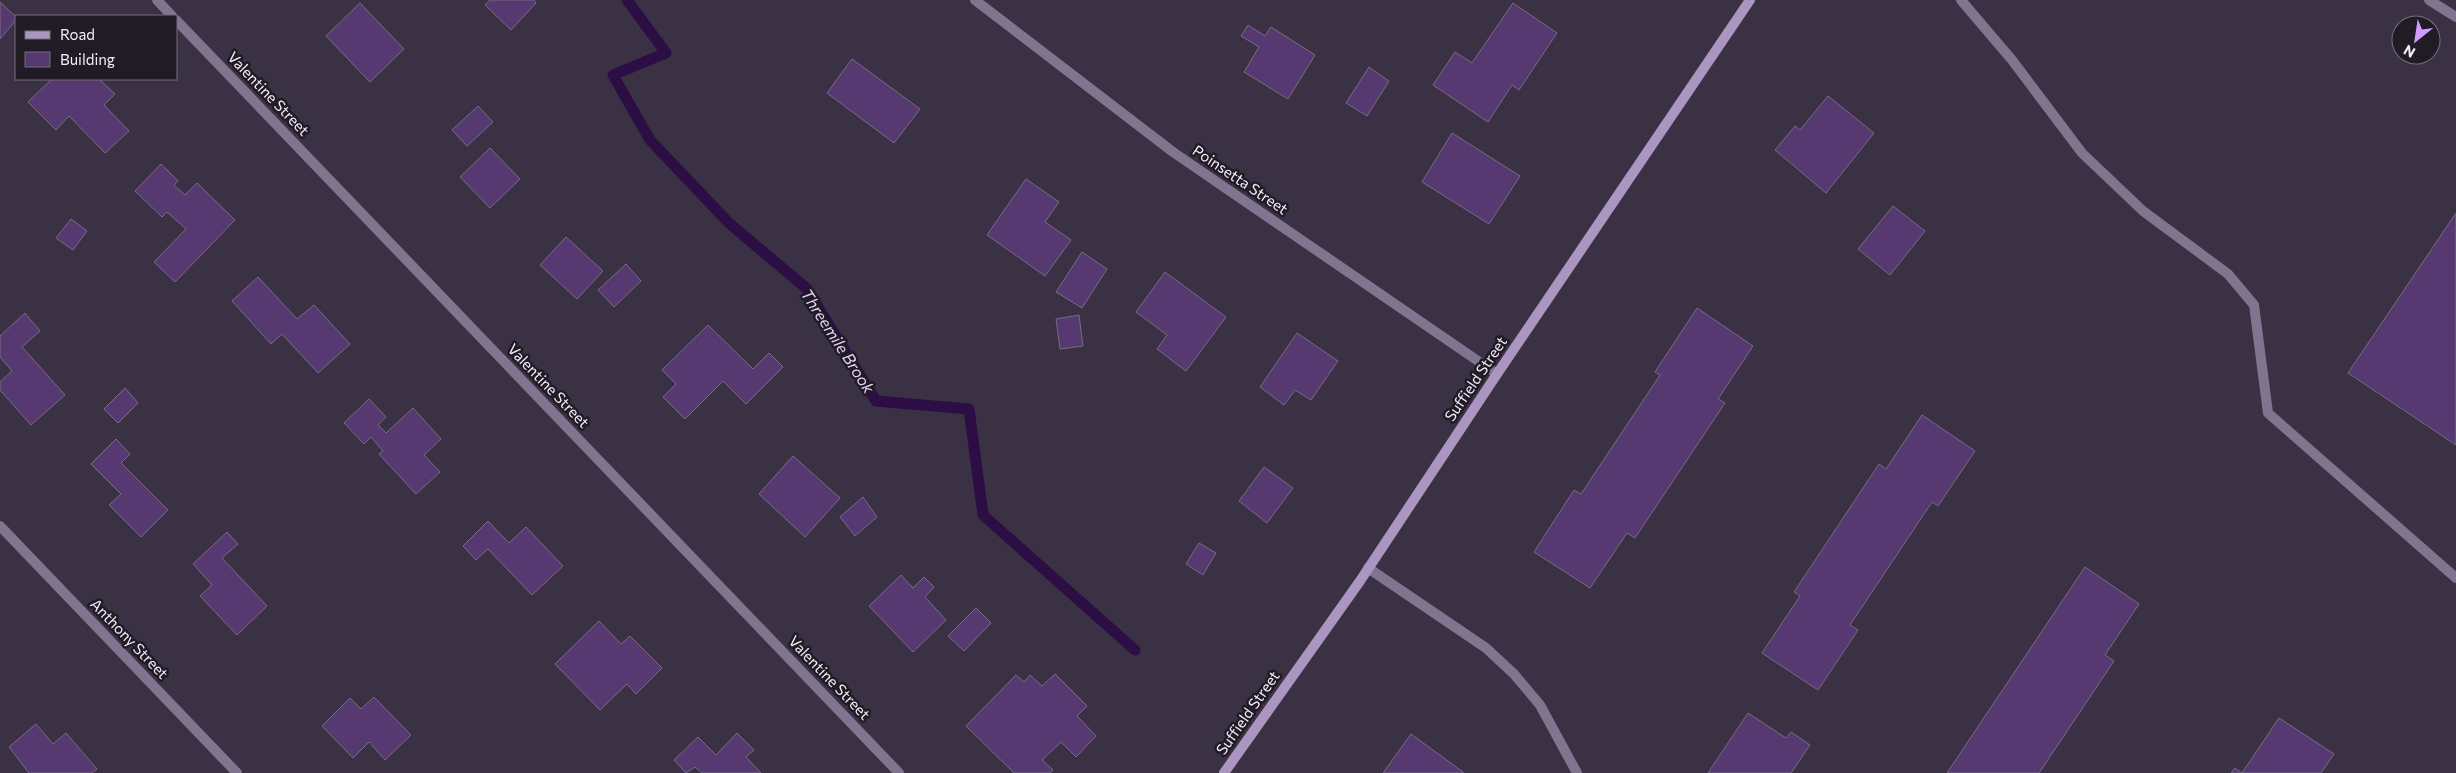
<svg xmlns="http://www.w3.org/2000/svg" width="2456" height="773" font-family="Commissioner,sans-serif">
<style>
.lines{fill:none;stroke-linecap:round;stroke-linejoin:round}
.stream{stroke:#2d0e44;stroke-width:11}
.building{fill:#573971;stroke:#776c82}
.lane{stroke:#81748f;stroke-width:10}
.street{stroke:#81748f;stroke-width:10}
.secondary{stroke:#ab96c1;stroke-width:10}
.labels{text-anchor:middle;stroke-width:5;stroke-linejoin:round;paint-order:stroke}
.street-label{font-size:15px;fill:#f4eefa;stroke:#201b24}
.water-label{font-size:16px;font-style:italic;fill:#e4d3f6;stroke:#201b24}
</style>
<rect width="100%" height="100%" fill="#3b3144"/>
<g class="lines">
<path class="stream" d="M627,0L666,53L613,75L650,140L729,223L806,288L876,401L969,409L983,515L1135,650"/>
</g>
<path class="building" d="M490,0H534L536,3L511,30L485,5Z
M0,2L16,17V20L0,39Z
M360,3L404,49L370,82L326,36Z
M1513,3L1557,33L1519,90L1512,85L1488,122L1433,85L1455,52L1472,63Z
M1248,25L1265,36L1271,27L1315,55L1288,99L1244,72L1259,47L1241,36Z
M852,59L920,109L894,143L827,93Z
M1369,67L1389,81L1367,116L1346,103Z
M52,79H99L115,94L104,105L129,131L105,153L69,116L56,130L28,102Z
M1828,96L1874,133L1826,193L1775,150L1795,126L1800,130Z
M478,106L493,122L467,146L452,130Z
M1452,133L1520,176L1489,224L1422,182Z
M490,148L520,179L490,208L460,177Z
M161,164L178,181L174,185L185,195L197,183L235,220L175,282L154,262L186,229L167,212L162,217L135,191Z
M1026,179L1059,202L1045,222L1071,240L1045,276L987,235Z
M1893,206L1925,231L1890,275L1858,249Z
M2456,213V445L2348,373Z
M71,219L87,231L73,250L56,238Z
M566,237L603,271L577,299L540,265Z
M1082,252L1107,269L1082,308L1056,292Z
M626,264L641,281L614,307L598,290Z
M1165,272L1226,317L1186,371L1157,349L1167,335L1136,312Z
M258,277L297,319L314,305L350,344L318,373L282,334L271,344L232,301Z
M1697,308L1753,346L1718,399L1725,403L1635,538L1627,533L1590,588L1534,552L1574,490L1581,494L1660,375L1655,372Z
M25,313L40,331L22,347L65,395L31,425L0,390V382L12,371L0,357V336Z
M1079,315L1083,346L1060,349L1056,319Z
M708,325L753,369L769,353L783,367L746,404L723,381L685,419L663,397L676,384L662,370Z
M1297,333L1338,361L1311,400L1295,390L1284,405L1260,387Z
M125,388L138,403L118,423L104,409Z
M369,399L386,417L378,425L386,433L413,408L441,439L424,455L440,472L416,494L379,454L383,451L371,437L364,444L344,423Z
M1922,415L1975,451L1938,506L1932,502L1850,625L1858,630L1818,690L1762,653L1800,596L1794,592L1879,464L1886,469Z
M116,439L130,454L121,463L168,510L141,537L109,505L121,494L91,464Z
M793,456L840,498L805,537L759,494Z
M1264,467L1293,488L1267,523L1239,501Z
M863,497L877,517L855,536L840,517Z
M488,521L509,543L526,527L563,566L532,595L488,549L476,560L463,546Z
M227,532L238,544L222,558L267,606L237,635L200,596L212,585L193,564Z
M1199,543L1216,553L1203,575L1186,564Z
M2085,567L2139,604L2105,655L2114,661L2039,773H1947Z
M901,575L913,588L924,577L934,587L925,597L946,620L913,652L869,606Z
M976,608L991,623L964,651L948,636Z
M599,621L621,644L630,636L662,668L636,694L627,684L600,710L555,664Z
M1055,674L1087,706L1077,716L1096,736L1076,757L1061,742L1042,760L1053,770L1050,773H1014L966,726L1016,675L1024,682L1030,675L1042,686Z
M374,697L411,735L385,760L369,742L353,758L322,726L350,698L361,709Z
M1748,713L1786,738L1791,732L1810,745L1791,773H1708Z
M2279,718L2334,754L2321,773H2231L2235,768L2242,773Z
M36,724L53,744L66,733L97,769L92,773H29L9,747Z
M737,733L754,750L746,757L761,773H702L695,767L686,773L674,760L698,737L716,755Z
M1411,734L1463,772V773H1383Z"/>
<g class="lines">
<path class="lane" d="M1961,0L2012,60L2082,153L2143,211L2228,274L2254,305L2268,413L2456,578
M2429,0L2456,17"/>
<path class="street" d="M157,0L172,16
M975,0L1173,152L1497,374
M176,20L899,773
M0,526L237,773
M1368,568L1486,648L1514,674L1540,705L1577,773"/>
<path class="secondary" d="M1224,773L1360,581L1497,374L1750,0"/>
</g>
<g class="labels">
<g class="street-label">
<text transform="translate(268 94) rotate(46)" y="5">Valentine Street</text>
<text transform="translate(1240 180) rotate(34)" y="5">Poinsetta Street</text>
<text transform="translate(1476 379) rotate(-56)" y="5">Suffield Street</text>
<text transform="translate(548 386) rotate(46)" y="5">Valentine Street</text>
<text transform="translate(129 639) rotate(46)" y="5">Anthony Street</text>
<text transform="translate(829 678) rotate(46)" y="5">Valentine Street</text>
<text transform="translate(1248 713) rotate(-55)" y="5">Suffield Street</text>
</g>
<g class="water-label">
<text transform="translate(838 341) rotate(57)" y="6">Threemile Brook</text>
</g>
</g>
<rect x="15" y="15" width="162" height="65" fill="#201b24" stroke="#756f7a"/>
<rect x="25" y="31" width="25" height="8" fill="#ab96c1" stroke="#756f7a"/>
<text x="60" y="40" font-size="15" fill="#f4eefa">Road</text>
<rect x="25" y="52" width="25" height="15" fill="#573971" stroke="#756f7a"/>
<text x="60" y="65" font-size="15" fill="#f4eefa">Building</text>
<g transform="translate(2416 40) rotate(210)"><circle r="24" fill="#201b24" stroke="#756f7a"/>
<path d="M0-4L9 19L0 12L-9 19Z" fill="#d09dfe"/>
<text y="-8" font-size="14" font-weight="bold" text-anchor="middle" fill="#f4eefa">N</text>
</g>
</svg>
